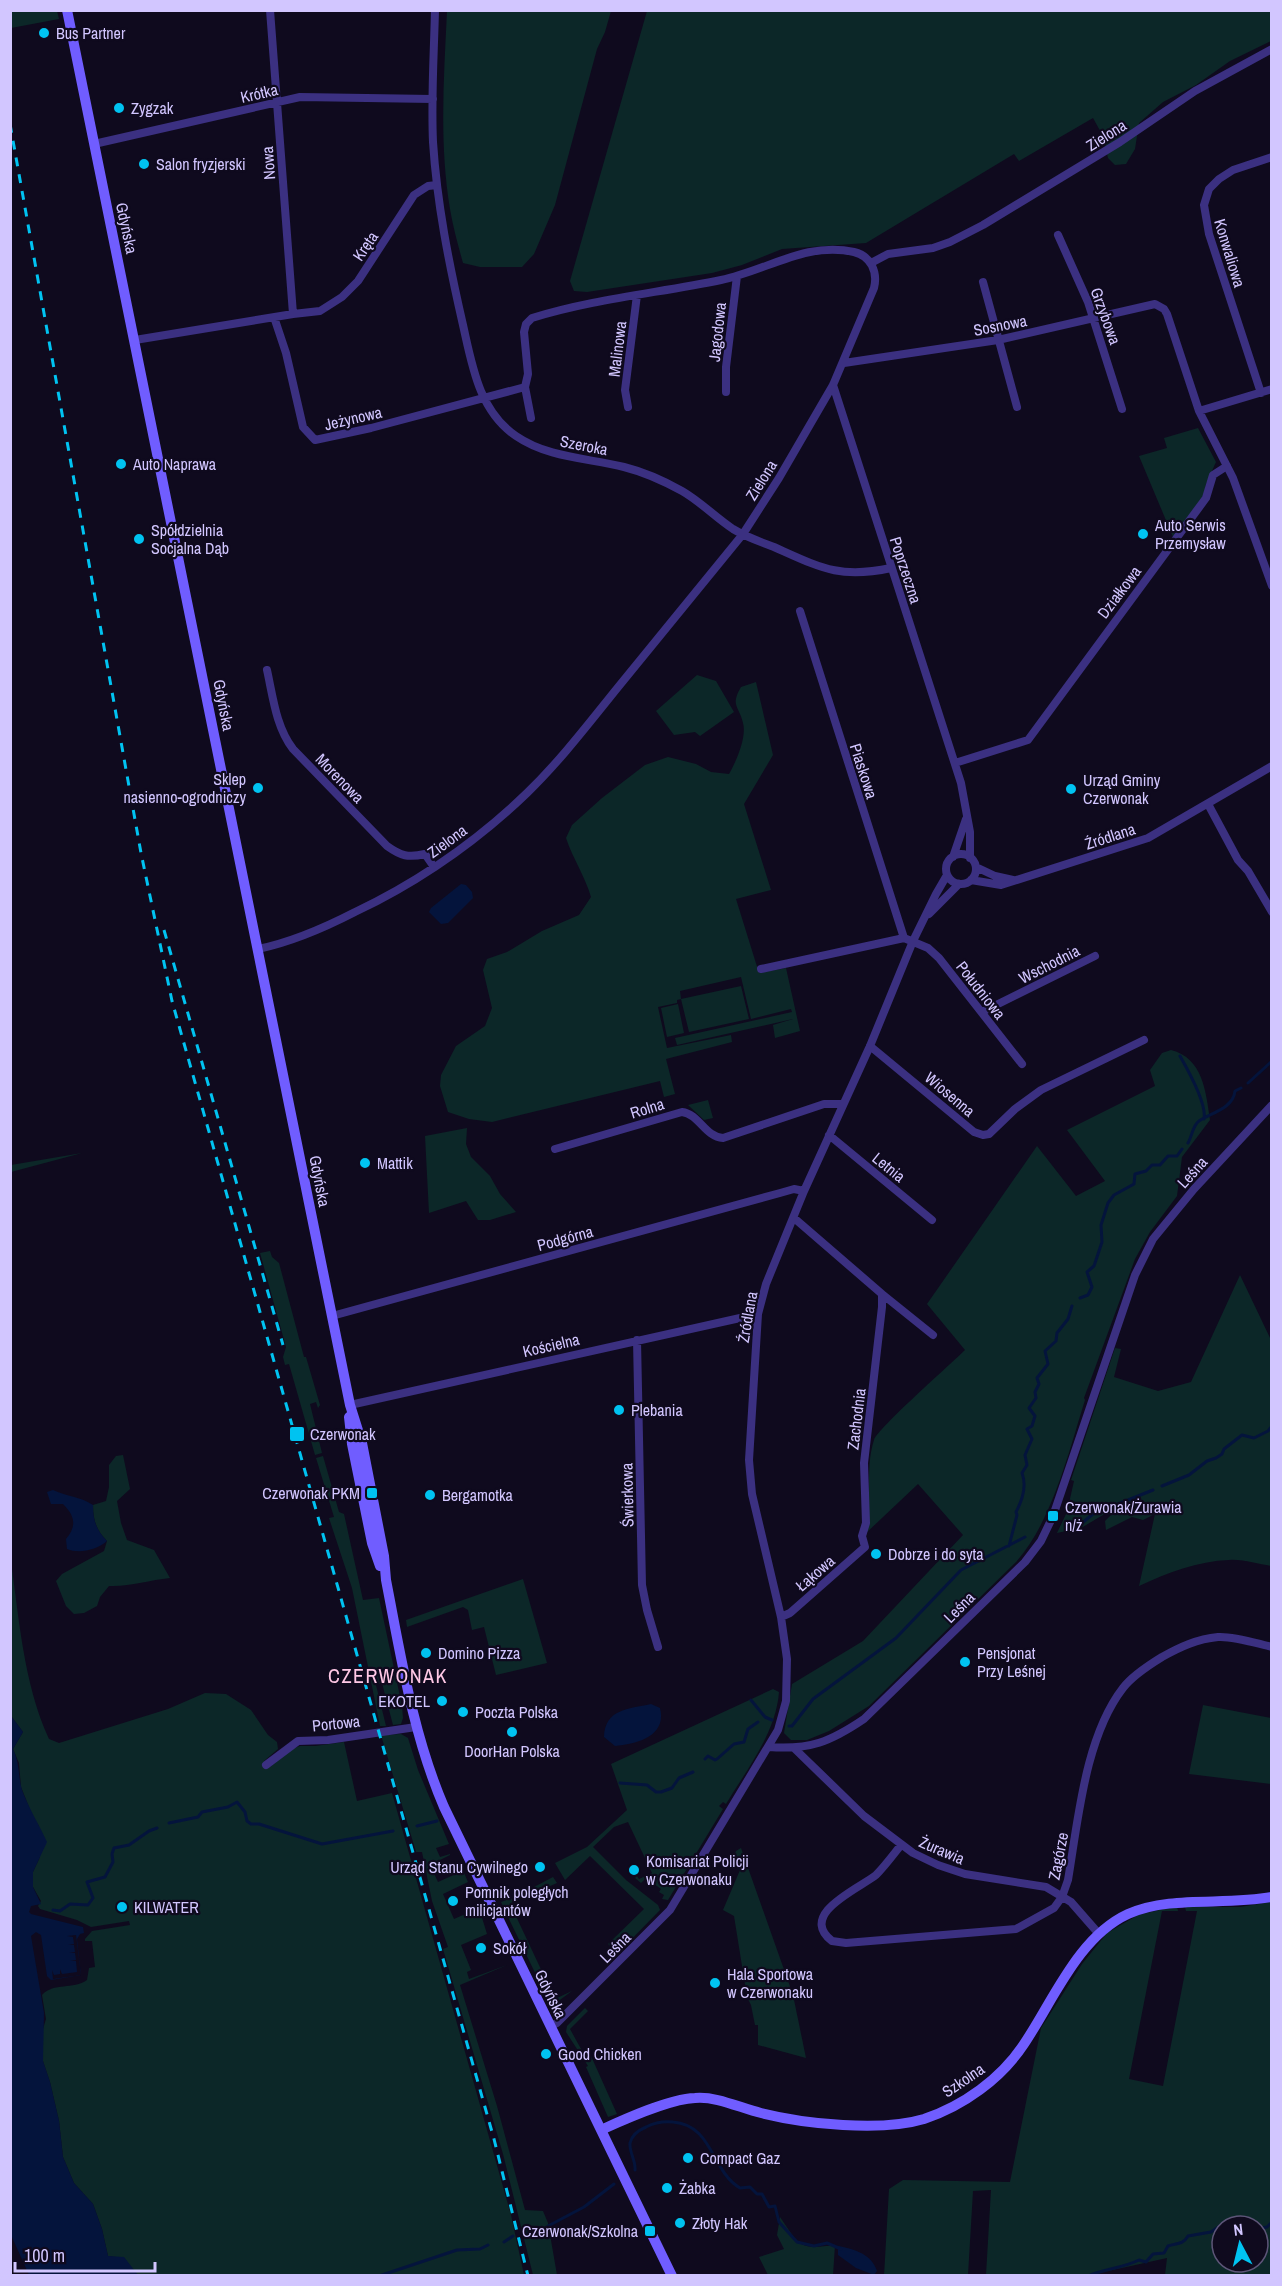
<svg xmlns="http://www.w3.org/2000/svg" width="1282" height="2286" font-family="'Archivo Narrow',sans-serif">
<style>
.green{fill:#0c2728;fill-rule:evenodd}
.water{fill:#04143c}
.pier{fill:#0f0a1e}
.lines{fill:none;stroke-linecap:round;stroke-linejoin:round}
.stream{stroke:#04143c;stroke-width:3}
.street{stroke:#3b3081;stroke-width:8}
.secondary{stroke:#705dff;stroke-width:10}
.rail{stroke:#00c3f1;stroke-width:3;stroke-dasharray:9 8;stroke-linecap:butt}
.poi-dot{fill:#00c3f1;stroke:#0f0a1e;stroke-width:2}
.labels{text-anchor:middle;stroke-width:4.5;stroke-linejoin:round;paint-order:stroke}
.poi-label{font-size:16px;fill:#d2c6ff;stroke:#0f0a1e;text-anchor:start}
.street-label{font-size:16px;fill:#d2c6ff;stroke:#0f0a1e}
.quarter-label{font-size:20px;letter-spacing:1.5px;fill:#ffc8e6;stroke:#0f0a1e}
</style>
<rect width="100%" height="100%" fill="#0f0a1e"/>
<path class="green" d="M11,10L57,11L59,19L11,28Z
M447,11H611L605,32L597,49L555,205L534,254L522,267H480L463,263C458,245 453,227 450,209C439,144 444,76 447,11Z
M647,11H1271V41L1230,61L1196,85L1163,102L1139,123L1135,149L1126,164L1115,165L1108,158L1103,136L1093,118L1019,161L1014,154L866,243L782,249L742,265L712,273L587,292L574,291L570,281Z
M1198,428L1216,462L1206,484L1204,495L1173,537L1139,456L1167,448L1164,438Z
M697,675L716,681L734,712L700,736L695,732L674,735L656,711Z
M756,682L773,755L744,804L771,890L736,899L759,973L786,968L800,1031L775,1038L773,1025L793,1019L677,1045L675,1038L792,1012L791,1009L751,1019L741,977L680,991L681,999L741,986L749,1019L689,1032L681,999L677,1000V1003L658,1007L667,1048L731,1035L732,1042L666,1059L675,1094L664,1097L660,1081L492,1122L469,1119L448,1112L440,1086L441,1075L456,1046L485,1026L492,1008L483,970L487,959L507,952L542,931L579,915L591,897C585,876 573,859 566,838L572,825L602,798L645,765L668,757L696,764L711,772L729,774C736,762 747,737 743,723C739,706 730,706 741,687Z
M678,1004L684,1033L667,1037L661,1008Z
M1171,1050C1203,1058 1206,1092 1210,1120L1182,1157L1177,1196L1150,1232L1135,1259L1084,1398L1085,1400C1069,1451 1052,1522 1016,1562L869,1706L829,1731L807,1740H791L784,1733L792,1684L863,1641L963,1535L918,1484L864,1535C874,1504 864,1471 874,1440C877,1429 952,1363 965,1350L927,1304L1037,1146L1076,1196L1105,1181L1067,1130L1155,1086L1150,1070L1162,1053Z
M708,1100L713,1118L704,1120L688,1105Z
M467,1128L466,1144L471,1157L490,1176L500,1194L516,1212L490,1220H478L466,1201L429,1213L425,1136Z
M82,1153L11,1172V1165Z
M270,1251L272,1257L279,1263L304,1357H306L320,1405L318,1408L316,1402L310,1404L322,1453L315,1455L289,1364L285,1365L283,1357L286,1347L260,1253Z
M1240,1275L1271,1340V1566C1258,1564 1243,1559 1229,1560C1198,1561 1167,1573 1139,1586L1155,1514L1143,1520L1132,1517L1106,1530L1105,1521L1116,1510L1108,1512L1081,1528V1518L1073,1521L1071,1530L1057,1533L1067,1512L1074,1481L1071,1480L1115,1348L1121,1349L1114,1377L1158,1391L1191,1382Z
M123,1455L130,1489L117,1501L121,1523L127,1540L154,1550L170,1578C149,1580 129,1587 109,1586L100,1597L97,1606L84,1613L74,1614L66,1606L56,1581L62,1574L104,1551L107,1541C96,1530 93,1520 93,1505L106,1501L109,1487V1465L116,1456Z
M323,1456L339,1512L344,1514L363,1600L379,1598L402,1706L403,1718L401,1724L393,1725L382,1683L376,1685L386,1726H380L352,1588L329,1518L334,1517L316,1458Z
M10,1555C19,1615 23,1683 49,1739L59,1743L168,1709L205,1693L226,1694L251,1710L268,1735L277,1742L278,1749L264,1761L270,1767L292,1749L300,1746H315L344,1742L357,1801L392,1793L511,2215L524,2275L138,2276L124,2258L108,2256L102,2229L93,2204L74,2183L63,2157L59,2121L50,2082L43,2061V2029L46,2019L42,1995C54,1982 73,1990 87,1980L89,1968L95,1967L92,1941H85V1939L92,1931L130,1925L129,1921L91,1927L77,1920L40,1909L38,1906L41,1901L33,1887V1872L40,1857L39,1826L33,1817L21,1787L19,1763L13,1749L23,1732L11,1716Z
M523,1579L547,1663L496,1675L484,1627L472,1630L468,1610L463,1607L407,1627L406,1620Z
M773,1689L779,1692C776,1733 747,1769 726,1804L723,1802L719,1806L723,1809L668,1900L662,1899L664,1895L659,1892L661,1889L646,1878L641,1883L635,1878L637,1876L639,1879L652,1873L628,1822L614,1827L593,1847L626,1880L658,1905L660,1910L618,1953L608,1944L644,1909L590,1856L565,1880L555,1863L587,1847L627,1810L611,1764Z
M1203,1705L1271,1718V1784L1189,1774Z
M401,1734L408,1738L418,1770L449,1844L436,1848L440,1857L450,1854V1855L430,1865L438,1882L458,1873L456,1868L461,1866L468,1882L443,1894L454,1919L479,1908L487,1934L461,1945L471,1970L467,1972L469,1979L507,1965L460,1985L497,2106L525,2210L543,2211L548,2223L557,2275H533L503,2154L443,1949L448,1947L432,1901L422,1852H416L381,1735Z
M741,1848L793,1995L806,2058L758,2045V2025H755L751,2005L747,1997L734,1916L723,1910L740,1870L731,1865L736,1851Z
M553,1877L557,1883L511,1903L513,1910L506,1913L501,1902L515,1897Z
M1271,1902V2275H1165L1167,2258L1090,2275H986L991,2190L973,2191L968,2275L884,2276L889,2189L903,2180L1010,2182L1041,2028L1082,1964L1107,1933L1138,1915L1177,1906L1178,1911H1162L1129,2079L1163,2086L1197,1911H1186L1185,1907H1240ZM1222,2226H1258V2262H1222Z
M514,1912L546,1980L540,1983L507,1915Z
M547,1983L557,1998L572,1991L553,2005L548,2000L541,1986Z
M585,2008L588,2011L570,2029L586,2058L591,2056L617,2114L608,2117L586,2067L588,2066L566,2032L567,2026Z
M780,2217C800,2246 798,2250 835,2245L833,2275H768L759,2257L784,2249L777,2235Z"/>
<path class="water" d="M461,884L466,885L472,892L473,898L448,923L441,924L429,912L431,908Z
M53,1490C68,1497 79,1496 93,1505C93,1520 96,1530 107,1541C97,1550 79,1554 67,1549L66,1539C77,1526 75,1516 63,1504H51L47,1492Z
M10,1699L11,1716L23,1732L13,1749C20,1764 18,1776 22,1790C29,1809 39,1824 47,1842L33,1872V1887L41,1904L31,1906L29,1912L31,1914L83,1927L84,1933L80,1934L77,1939L81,1975L51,1980L47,1976L41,1935L36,1932L31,1936L44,2013L43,2061L50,2082L59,2121L63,2157L74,2183L93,2204L102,2229L108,2256L124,2257L138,2275H29L11,2235Z
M651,1704L660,1708C667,1736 638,1744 615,1746L604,1737C605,1709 628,1709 651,1704Z
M838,2246C854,2249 872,2254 877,2271L874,2275L856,2268L838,2255Z"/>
<path class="pier" d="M76,1935L81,1975L53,1979L52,1970L54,1975L60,1974V1969L62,1974L77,1972L76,1961H70L76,1960L75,1953H69L75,1952L74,1945H68L74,1944L73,1937L67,1936Z"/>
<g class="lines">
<path class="stream" d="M1180,1056C1188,1070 1207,1104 1204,1119
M1248,1083L1272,1061
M1188,1143C1192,1136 1193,1125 1199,1121C1210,1113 1233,1109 1235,1091L1241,1088
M1080,1298L1088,1295L1092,1287L1087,1272L1094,1266L1102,1242L1101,1225L1108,1203L1114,1195L1134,1184L1135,1174L1146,1171L1152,1165H1160L1168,1156H1177L1182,1149
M1162,1486L1189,1475L1207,1461L1216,1458L1222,1454L1224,1449L1242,1435L1254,1438L1268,1431L1272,1426
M1082,1523L1093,1514L1153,1490
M1067,1528L1073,1525
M1009,1546L1017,1515L1016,1512C1023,1499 1027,1486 1022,1473L1027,1465L1025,1455L1032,1439L1027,1429L1032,1426L1035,1416L1029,1408L1036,1398L1035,1392L1039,1384L1037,1378L1048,1364L1045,1351L1056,1341L1057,1333L1068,1319L1072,1306
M751,1700L765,1717L772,1720
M789,1726H792L813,1699L896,1638L961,1570L1025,1537
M705,1759L708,1756L715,1760L717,1759L734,1744L744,1742L748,1729L758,1722
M620,1783L647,1785L656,1792H661L672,1788L679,1778L693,1772
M169,1823L198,1817L202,1812L228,1807L237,1802L245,1812L247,1821L251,1824H259L322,1844L393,1831
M417,1826L437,1821
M53,1910L60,1911L70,1904L88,1905L93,1898L87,1882L105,1877L113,1862L112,1854L114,1848L129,1845L149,1831L157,1828
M635,2170C636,2161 629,2152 630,2143C632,2134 639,2130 646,2127C656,2122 663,2121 673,2122C713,2125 711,2171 740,2188L750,2187L757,2194H762L769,2207L775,2206L779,2222L797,2242L814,2246L827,2243L841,2249
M548,2226L584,2207L614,2184
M1258,2229L1267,2227L1272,2222
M526,2234L535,2230
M504,2242L513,2236
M379,2276L457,2250L480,2249L488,2245
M1088,2276C1104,2269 1123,2268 1139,2260L1146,2262L1153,2254L1164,2253L1168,2246C1176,2243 1183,2245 1188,2236L1211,2232L1227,2221L1233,2226"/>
<path class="street" d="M270,10L293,314
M435,10C434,54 431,98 433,142C437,204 449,264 463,325C472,365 479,411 516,436C548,458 588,458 624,467C644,472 664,481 682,491C701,502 715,517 733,529C746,537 761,542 774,547C821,568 840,579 891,568
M94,144L300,97L433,99
M1058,235L1088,302L1122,409
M871,263L888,254L933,248L950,242L983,225L1120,142L1195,91L1272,49
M983,282L1017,407
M274,317L286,353L303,427L315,440L371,428L525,387
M135,340L293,314L320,311L342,297L358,281L414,195L428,186L437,185
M844,363L998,340L1155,304L1164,309L1167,314L1199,411
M833,385L961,783L970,832V858
M1272,389L1199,411L1233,478L1272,586
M726,392V367L737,276
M1261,393L1209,234L1204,205L1209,189L1219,179L1233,170L1272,157
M628,407L625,390L637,295
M800,611L904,938L928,948L939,958L1022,1064
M267,670C273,697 276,727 293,749L387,846C401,856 408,858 425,854L434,867
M955,763L1028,740L1206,498L1213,475L1227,466
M1208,804L1238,860L1248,871L1272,912
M946 869a15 15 0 1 1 30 0a15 15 0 1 1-30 0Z
M953,857L966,819
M976,867L995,876L1013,880
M971,880L1001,885L1148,838L1272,766
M929,914L959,884
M258,949C292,942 324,928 355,912C418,882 477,841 527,793C561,760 589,723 619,686C660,635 702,585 743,534L779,478L833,385L874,288C878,272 871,256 854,252C806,241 766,271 721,280C658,293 593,299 532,318L526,324L524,332L528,374L525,387L531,418
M761,969L904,938
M982,1012L1095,956
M870,1046L974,1132L983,1135L989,1134L1015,1109L1041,1090L1144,1040
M829,1135L932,1220
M555,1149L682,1112C699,1114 705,1137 723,1138L824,1104H843
M882,1294L933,1335
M332,1316L780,1193L794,1189L804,1191
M637,1340L642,1585L647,1610L658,1647
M350,1405L758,1314
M781,1617L790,1613L865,1547L862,1536L866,1523L864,1463L882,1307V1294L794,1218
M769,1747C810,1750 830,1742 864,1719L1025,1562L1041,1541L1053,1516L1135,1275L1153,1239L1194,1189L1272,1105
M795,1749L864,1816L913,1853L938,1865L965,1874L1046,1887L1071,1902L1099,1934
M266,1765L298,1741L328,1740L416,1727
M901,1845C893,1855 885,1866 876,1875C860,1888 797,1914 832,1941L846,1943L1016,1929L1054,1908L1062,1897L1068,1880C1078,1821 1085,1737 1123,1688C1132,1676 1149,1665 1162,1657C1180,1647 1197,1639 1218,1637C1234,1636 1255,1643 1272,1647
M550,2026L557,2023L670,1910L778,1730L786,1701L787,1659L781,1617L752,1494L749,1460L758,1314L766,1284L804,1191L870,1046L913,941L936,894L947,875"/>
<path class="secondary" d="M67,10L350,1405L362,1443L384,1556L386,1580C401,1657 413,1735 444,1807L672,2276
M349,1417L352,1444L372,1543L380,1566
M601,2130C625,2119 669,2099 695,2098C717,2096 740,2108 761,2113C805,2124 881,2132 924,2119C963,2106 1001,2079 1024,2044C1053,2001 1078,1937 1128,1914C1171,1895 1224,1906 1272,1897"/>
<path class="rail" d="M10,124L141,853L172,1001L494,2139L528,2276
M164,930L283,1345"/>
</g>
<g class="poi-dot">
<circle cx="44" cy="33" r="6"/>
<circle cx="119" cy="108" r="6"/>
<circle cx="144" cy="164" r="6"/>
<circle cx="121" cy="464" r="6"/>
<circle cx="1143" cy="534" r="6"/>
<circle cx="139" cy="539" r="6"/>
<circle cx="258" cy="788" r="6"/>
<circle cx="1071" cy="789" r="6"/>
<circle cx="365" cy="1163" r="6"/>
<circle cx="619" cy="1410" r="6"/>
<rect x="289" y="1426" width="16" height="16" rx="3"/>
<rect x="366" y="1487" width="12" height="12" rx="3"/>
<circle cx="430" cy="1495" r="6"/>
<rect x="1047" y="1510" width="12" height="12" rx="3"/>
<circle cx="876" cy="1554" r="6"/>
<circle cx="426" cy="1653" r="6"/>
<circle cx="965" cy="1662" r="6"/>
<circle cx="442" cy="1701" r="6"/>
<circle cx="463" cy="1712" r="6"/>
<circle cx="512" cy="1732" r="6"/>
<circle cx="540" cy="1867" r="6"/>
<circle cx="634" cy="1870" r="6"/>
<circle cx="453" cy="1901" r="6"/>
<circle cx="122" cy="1907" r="6"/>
<circle cx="481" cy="1948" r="6"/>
<circle cx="715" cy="1983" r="6"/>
<circle cx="546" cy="2054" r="6"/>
<circle cx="688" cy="2158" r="6"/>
<circle cx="667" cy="2188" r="6"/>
<circle cx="680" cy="2223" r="6"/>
<rect x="644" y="2225" width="12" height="12" rx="3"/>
</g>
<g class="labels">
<g class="poi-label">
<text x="56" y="39">Bus Partner</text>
<text x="131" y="114">Zygzak</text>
<text x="156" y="170">Salon fryzjerski</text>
<text x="133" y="470">Auto Naprawa</text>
<text x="1155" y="531">Auto Serwis<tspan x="1155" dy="18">Przemysław</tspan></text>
<text x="151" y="536">Spółdzielnia<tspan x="151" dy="18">Socjalna Dąb</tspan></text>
<text x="246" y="785" text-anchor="end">Sklep<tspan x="246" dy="18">nasienno-ogrodniczy</tspan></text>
<text x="1083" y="786">Urząd Gminy<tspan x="1083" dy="18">Czerwonak</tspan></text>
<text x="377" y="1169">Mattik</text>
<text x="631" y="1416">Plebania</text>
<text x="310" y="1440">Czerwonak</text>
<text x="360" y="1499" text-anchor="end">Czerwonak PKM</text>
<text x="442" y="1501">Bergamotka</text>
<text x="1065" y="1513">Czerwonak/Żurawia<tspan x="1065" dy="18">n/ż</tspan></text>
<text x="888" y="1560">Dobrze i do syta</text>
<text x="438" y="1659">Domino Pizza</text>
<text x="977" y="1659">Pensjonat<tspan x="977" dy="18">Przy Leśnej</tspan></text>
<text x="430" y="1707" text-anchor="end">EKOTEL</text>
<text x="475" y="1718">Poczta Polska</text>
<text x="512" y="1757" text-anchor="middle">DoorHan Polska</text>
<text x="646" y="1867">Komisariat Policji<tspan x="646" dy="18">w Czerwonaku</tspan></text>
<text x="528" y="1873" text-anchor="end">Urząd Stanu Cywilnego</text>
<text x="465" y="1898">Pomnik poległych<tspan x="465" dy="18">milicjantów</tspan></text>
<text x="134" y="1913">KILWATER</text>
<text x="493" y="1954">Sokół</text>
<text x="727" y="1980">Hala Sportowa<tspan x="727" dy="18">w Czerwonaku</tspan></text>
<text x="558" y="2060">Good Chicken</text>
<text x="700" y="2164">Compact Gaz</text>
<text x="679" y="2194">Żabka</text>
<text x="692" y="2229">Złoty Hak</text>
<text x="638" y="2237" text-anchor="end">Czerwonak/Szkolna</text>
</g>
<g class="street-label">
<text transform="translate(259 93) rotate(-13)" y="6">Krótka</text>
<text transform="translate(1106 135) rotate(-32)" y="6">Zielona</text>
<text transform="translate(268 163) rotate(-94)" y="6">Nowa</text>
<text transform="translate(127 228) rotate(78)" y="6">Gdyńska</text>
<text transform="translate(365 246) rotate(-56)" y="6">Kręta</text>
<text transform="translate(1230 253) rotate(73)" y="6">Konwaliowa</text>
<text transform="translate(1106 316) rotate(70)" y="6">Grzybowa</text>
<text transform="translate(1000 325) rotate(-11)" y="6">Sosnowa</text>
<text transform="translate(717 332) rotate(-84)" y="6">Jagodowa</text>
<text transform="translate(617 349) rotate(-83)" y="6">Malinowa</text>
<text transform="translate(353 418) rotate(-13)" y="6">Jeżynowa</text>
<text transform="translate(584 445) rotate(11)" y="6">Szeroka</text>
<text transform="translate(761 480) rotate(-58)" y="6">Zielona</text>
<text transform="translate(906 570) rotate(72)" y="6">Poprzeczna</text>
<text transform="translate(1119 592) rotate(-53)" y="6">Działkowa</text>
<text transform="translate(224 705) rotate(79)" y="6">Gdyńska</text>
<text transform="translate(864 771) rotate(72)" y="6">Piaskowa</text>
<text transform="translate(340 778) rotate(46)" y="6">Morenowa</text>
<text transform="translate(1110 836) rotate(-18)" y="6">Źródlana</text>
<text transform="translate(447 841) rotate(-36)" y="6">Zielona</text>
<text transform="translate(1049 964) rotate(-27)" y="6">Wschodnia</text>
<text transform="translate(981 990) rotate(52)" y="6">Południowa</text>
<text transform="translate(950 1094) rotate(40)" y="6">Wiosenna</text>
<text transform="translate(647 1108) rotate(-17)" y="6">Rolna</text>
<text transform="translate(889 1167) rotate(39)" y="6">Letnia</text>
<text transform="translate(1192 1172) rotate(-48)" y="6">Leśna</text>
<text transform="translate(320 1181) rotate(79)" y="6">Gdyńska</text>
<text transform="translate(565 1238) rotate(-15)" y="6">Podgórna</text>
<text transform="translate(747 1317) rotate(-80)" y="6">Źródlana</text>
<text transform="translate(551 1345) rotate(-13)" y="6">Kościelna</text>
<text transform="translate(856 1419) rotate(-83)" y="6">Zachodnia</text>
<text transform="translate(627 1495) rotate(-91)" y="6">Świerkowa</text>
<text transform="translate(815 1573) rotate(-41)" y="6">Łąkowa</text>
<text transform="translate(959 1607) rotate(-45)" y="6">Leśna</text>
<text transform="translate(336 1723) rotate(-6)" y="6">Portowa</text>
<text transform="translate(942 1850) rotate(23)" y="6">Żurawia</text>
<text transform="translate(1058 1856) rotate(-79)" y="6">Zagórze</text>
<text transform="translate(615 1947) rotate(-45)" y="6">Leśna</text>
<text transform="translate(551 1994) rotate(64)" y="6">Gdyńska</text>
<text transform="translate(963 2080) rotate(-34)" y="6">Szkolna</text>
</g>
<g class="quarter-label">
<text x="388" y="1683">CZERWONAK</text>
</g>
</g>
<rect width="1282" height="2286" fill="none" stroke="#d2c6ff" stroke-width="24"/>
<g transform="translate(1240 2244) rotate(353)"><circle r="28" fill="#0f0a1e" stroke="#5d5578" stroke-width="1.5"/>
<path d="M0-4.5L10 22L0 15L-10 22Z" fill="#00c3f1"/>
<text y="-9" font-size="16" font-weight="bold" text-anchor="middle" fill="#d2c6ff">N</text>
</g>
<path d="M15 2262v9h140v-9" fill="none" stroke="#d2c6ff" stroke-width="3"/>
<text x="24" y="2262" font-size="18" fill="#d2c6ff" stroke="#0f0a1e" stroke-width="4.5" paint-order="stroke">100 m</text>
</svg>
